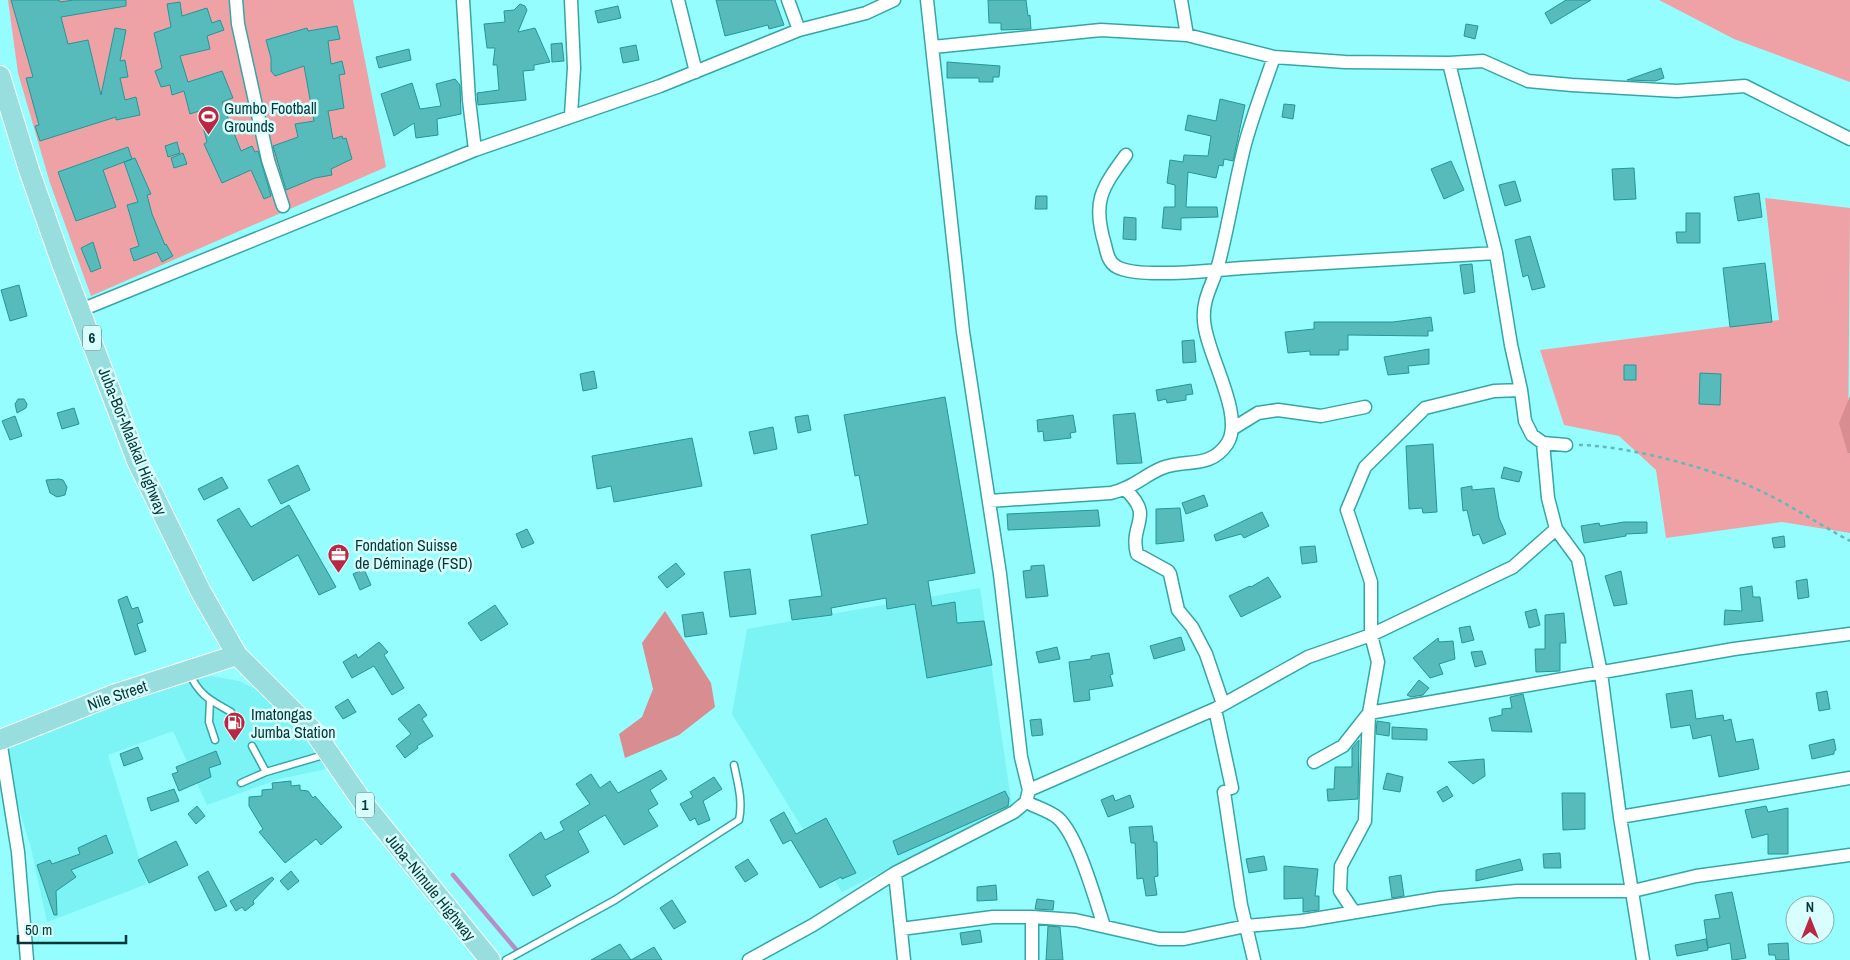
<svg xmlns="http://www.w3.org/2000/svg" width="1850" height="960" font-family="'Archivo Narrow',sans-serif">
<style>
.built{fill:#7cf3f4}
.green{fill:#efa2a6}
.forest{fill:#d88d91}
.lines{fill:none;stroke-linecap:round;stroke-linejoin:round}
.stream{stroke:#b78ec7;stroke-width:4.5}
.building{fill:#57babb;stroke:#229798}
.lane-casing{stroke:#37a5a6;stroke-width:9}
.street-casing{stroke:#37a5a6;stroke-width:15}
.primary-casing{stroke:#fff;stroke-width:22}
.path{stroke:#64b8b9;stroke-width:2.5;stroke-dasharray:4 4;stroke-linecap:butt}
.lane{stroke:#fff;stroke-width:6}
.street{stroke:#fff;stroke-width:12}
.primary{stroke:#98dedf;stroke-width:20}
.labels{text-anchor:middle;stroke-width:5;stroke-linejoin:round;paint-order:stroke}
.shield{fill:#d8fefe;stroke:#467373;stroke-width:1}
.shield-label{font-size:15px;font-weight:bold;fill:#073738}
.poi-label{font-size:16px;fill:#073738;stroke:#d8fefe;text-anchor:start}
.street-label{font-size:16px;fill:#073738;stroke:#d8fefe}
</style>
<rect width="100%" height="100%" fill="#95fdfd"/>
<path class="built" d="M980,588L1012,807L842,892L732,714L747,629Z
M211,676L239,681L272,697L312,741L326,769L279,779L207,805L173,731L108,755L147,884L47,922L31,848L0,747L159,688Z"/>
<path class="green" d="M8,0H353L386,167L91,296L50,183L18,73Z
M1659,0H1850V82L1734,39Z
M1765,198L1850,208L1848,454L1850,453V533L1782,522L1666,538L1656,470L1619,436L1564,425L1540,350L1779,320Z"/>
<path class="forest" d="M1850,396V453L1848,454L1839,423Z
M665,611L711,683L715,707L679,735L625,758L619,734L642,717L653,689L642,643Z"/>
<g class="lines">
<path class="stream" d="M453,875L519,953"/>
</g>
<path class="building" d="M11,0H59L60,2L74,0H126V6L61,17L68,44L88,40L101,95L115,28L126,30L120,61L125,60L128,77L120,78L125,100L136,97L140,115L116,120V117L40,141L35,126L39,125L26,78L33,77Z
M716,0H775L784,25L769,29L768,25L725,36Z
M988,0H1026L1028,16L1030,15L1031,29L1001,30V23H989Z
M1566,0H1591L1551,24L1545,13Z
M180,2L182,16L207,8L212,23L220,20L224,30L207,36L210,49L180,56L188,82L222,71L233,98L222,102L241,151L252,146L255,152L258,151L271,196L264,199L251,170L222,183L204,144L207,142L199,111L190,114L184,91L172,95L170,85L161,87L155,71L162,68L154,33L171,27L167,4Z
M520,4L525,6L527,10L518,32L535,28L550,62L534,65V70L523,71L526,100L478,105L477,93L499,90L497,65H493L495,48H487L484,24L505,22L504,11L514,10Z
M618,6L621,18L598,23L595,11Z
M1466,24L1478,26L1475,39L1464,36Z
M337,26L340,39L328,41L331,64L342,61L345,74L339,75L344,108L328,111L333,139L342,136L343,139L346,138L352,159L331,169L332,175L315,178L286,190L273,146L298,137L295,124L314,121L304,66L275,76L271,71V58L266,40L307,28L308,31Z
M562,43L564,61L552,62L551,44Z
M636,45L639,60L623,63L620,48Z
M409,49L411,60L379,68L376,57Z
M947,62L1000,66L999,77H993V82H979V78H947Z
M1661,68L1664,78L1655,81L1627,80Z
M455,79L460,85L461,114L437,119L438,135L416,138L414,123L394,136L381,94L412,83L420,109L441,106L436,84Z
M1220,99L1245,105L1233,161L1224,159L1223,166L1219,165L1216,178L1188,172L1186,207H1217L1218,217L1181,218V230L1162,228L1164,207H1175V185L1167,183L1170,160L1183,162L1184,155L1208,156L1211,136L1185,130L1188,115L1216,121Z
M1284,104L1295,105L1293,119L1282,117Z
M177,142L180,153L168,157L165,146Z
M128,147L132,159L103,170L116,207L76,221L58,172Z
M183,153L187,164L174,168L171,158Z
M135,158L151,194L147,195L152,214L165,245L166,244L173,256L162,262L157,252L134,261L130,249L139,246L127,205L138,202L124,162Z
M1451,161L1464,190L1444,199L1431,169Z
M1634,168L1636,199L1614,200L1612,169Z
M1515,181L1521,201L1505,206L1499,185Z
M1759,193L1762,217L1738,221L1734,197Z
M1036,196H1047V209H1035Z
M1686,213H1700V243H1677L1676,232H1686Z
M1124,217L1136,218V240L1123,239Z
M1530,236L1545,287L1532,290L1528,275L1523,277L1515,240Z
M93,242L101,268L91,272L81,248Z
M1765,263L1772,322L1730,327L1723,268Z
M1472,264L1475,292L1464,294L1460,265Z
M19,285L27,316L10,321L1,290Z
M1431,317L1433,331H1428V336L1348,335V350H1339V355H1310V351L1288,353L1285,332L1314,329V322H1393Z
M1194,340L1196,362L1183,363L1182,341Z
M1429,349V364L1408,366L1409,373L1388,375L1384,357Z
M1624,365H1636V380H1624Z
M594,371L597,388L583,391L580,374Z
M1700,373L1721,374L1720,405L1699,404Z
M1191,384L1193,394L1186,395V400L1167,403L1166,399L1158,401L1156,390Z
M945,397L975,573L928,581L932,606L955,602L957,623L984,621L992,665L927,678L915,604L887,609L886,598L831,608L832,615L792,620L789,600L822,596L811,535L868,524L859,475L855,476L844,415Z
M18,399H24L27,404L26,408L17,413L15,404Z
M74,408L79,424L62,429L57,413Z
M1135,413L1142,463L1117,464L1113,415Z
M808,415L811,430L798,433L795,417Z
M1073,415L1076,432L1070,433L1071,438L1044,441L1043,431L1038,432L1037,420Z
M15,416L22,436L10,440L2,421Z
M773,427L777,449L754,454L749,432Z
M692,438L702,486L614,502L611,486L597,489L592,456Z
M1433,444L1437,512L1423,513L1422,508L1409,509L1406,446Z
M298,465L310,490L281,504L268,480Z
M1504,467L1522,472L1519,482L1501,478Z
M222,477L228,488L204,500L198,489Z
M59,479L63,480L67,487L65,495L57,497L50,493L46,480Z
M1472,486V490L1494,488L1499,518L1506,534L1483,544L1479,534L1473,536L1467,510L1463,511L1461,488Z
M1204,495L1208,506L1186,514L1182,503Z
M289,505L336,587L319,595L298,555L253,581L217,520L239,508L251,527Z
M1180,508L1184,541L1156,544V509Z
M1098,510L1100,526L1008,530L1007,514Z
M1262,512L1269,526L1244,538L1241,534L1216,541L1214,535Z
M1647,522V533L1626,534V536L1584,543L1581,526L1599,523L1600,526L1624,522Z
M527,529L534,543L522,548L516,534Z
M1784,536L1785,547L1774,548L1772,538Z
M1315,546L1317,562L1302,564L1300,547Z
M676,563L685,574L667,588L658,577Z
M1044,565L1048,596L1026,598L1023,571L1031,570V566Z
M364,569L371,585L360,590L353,574Z
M750,569L756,614L730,617L724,572Z
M1621,571L1627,604L1614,606L1605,576Z
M1268,577L1281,597L1241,617L1229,596L1250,586L1251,587Z
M1807,579L1809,597L1798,599L1796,581Z
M1752,586L1753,597H1760L1763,621L1724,625L1725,610L1742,611L1740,588Z
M127,596L132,609L138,607L143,622L137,624L146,651L135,655L118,600Z
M495,605L508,624L481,641L468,623Z
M1536,609L1540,625L1529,628L1525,612Z
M703,612L707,634L685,637L682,615Z
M1564,613L1566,643H1560V671L1536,672L1535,649H1545V615Z
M1470,626L1474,640L1462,643L1459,628Z
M1181,637L1185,650L1154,659L1150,646Z
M1438,638L1439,642L1453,641L1455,659L1439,664L1443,674L1430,678L1413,658Z
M379,642L388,652L384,655L404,688L392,695L374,666L352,678L343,662L356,654L358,658Z
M1057,647L1060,659L1039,663L1036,652Z
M1482,651L1486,664L1475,667L1471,652Z
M1109,653L1113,674L1110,675L1113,686L1089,690L1090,700L1074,702L1069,662L1091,659V656Z
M1419,680L1429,688L1423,695L1411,697L1407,695Z
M1692,690L1696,719L1723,715L1724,721L1731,719L1736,742L1753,739L1759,769L1719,777L1711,735L1693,739L1690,725L1671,728L1666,694Z
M1827,691L1830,709L1819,711L1816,693Z
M1523,694L1532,732L1492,731L1489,718L1502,715V709L1512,708L1510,697Z
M348,699L356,712L343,719L335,707Z
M419,704L427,715L422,719L433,736L417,746L418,748L405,758L396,746L411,734L398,719Z
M1041,719L1043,735L1032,736L1030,720Z
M1377,721L1390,723L1389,736L1376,734Z
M1392,727L1427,729V740L1392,739Z
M1834,739L1836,750L1834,751V754L1812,759L1809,745Z
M1359,740L1358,799L1328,801L1327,789H1334L1335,767H1352V748Z
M138,747L143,759L124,766L120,754Z
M216,751L221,764L209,768L211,777L179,791L172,774L178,772L176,767Z
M1484,759L1485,776L1473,784L1448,762Z
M661,770L667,779L650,790L658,804L648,810L658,826L624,845L605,815L578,831L589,852L545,876L551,886L533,896L509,855L541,832L545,840L564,830L560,822L590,804L576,784L591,774L600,788L610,781L618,793Z
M1387,773L1403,777L1400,792L1383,789Z
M714,777L722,789L703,801L710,820L698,825L695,818L690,821L680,804L693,797L690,792Z
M291,781V786L300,785V790L308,791L313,798L315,796L342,827L321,845L316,839L285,863L259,832L263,829L249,806V797L262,796V790L273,789L272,783Z
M1447,786L1453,796L1443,802L1437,792Z
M174,789L179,801L151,811L147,798Z
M1005,791L1009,799L1008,806L898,855L893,841Z
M1562,793H1585V829L1563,830Z
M1113,795L1115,801L1130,795L1134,807L1108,817L1101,800Z
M197,806L205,816L196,824L188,814Z
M1766,806L1768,812L1788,808V854H1768V834L1752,838L1745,810Z
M784,812L796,834L826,818L856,873L842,879L841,877L820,888L791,840L783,844L770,820Z
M1152,826L1154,842H1157L1158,876L1154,877L1157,895L1146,896L1143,878L1137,879L1135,843H1131L1129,827Z
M106,835L113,853L71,870L76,877L56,891L57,915H54L37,865L50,860L52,864L80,854L78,848Z
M176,841L188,865L149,883L138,860Z
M1560,853L1561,868H1544L1543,854Z
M1264,856L1267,870L1249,873L1246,859Z
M748,859L758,874L745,882L735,867Z
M1520,859L1523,870L1476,881V870Z
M1284,866L1318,869L1315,896H1319V910L1303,912V898L1284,899Z
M208,871L227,906L215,911L198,877Z
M291,871L299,881L288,890L280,881Z
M1401,875L1404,896L1392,898L1389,877Z
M272,877L274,879L253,901L254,904L245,911L242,907L236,911L230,901Z
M996,885L997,900L977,901V887Z
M1732,892L1746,958L1734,960H1732L1730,943L1708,948L1704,920L1720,918L1715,895Z
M1037,899L1054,901L1053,910L1035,909Z
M672,900L686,922L674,929L660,908Z
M1048,926L1060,927L1063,960H1046Z
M980,930L982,942L962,945L960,933Z
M1706,939L1708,950L1677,956L1675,945Z
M1788,943L1789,960H1776L1775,955H1769L1768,944Z
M620,944L631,960L654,947L662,960H591Z"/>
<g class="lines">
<defs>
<path id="lane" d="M189,673C200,696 210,700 231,712
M210,700L209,722L215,740
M252,746L266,772L327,754
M241,783L266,772
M506,960L615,900L739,820C743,801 738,784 734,765"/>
<path id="street" d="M236,0L238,24L268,160L283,206
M463,0L469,100L475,150
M678,0L696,72
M788,0L799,30
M1181,0L1187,35
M933,47L1101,30L1187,35L1274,57L1345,62L1449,63L1483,61L1528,81L1572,85L1677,91L1745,86L1850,139
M571,115L574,68L571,0
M1126,155C1101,189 1092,202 1105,245C1107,254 1109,263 1117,267C1139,279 1215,270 1242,268C1326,263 1411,258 1496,253L1449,63
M1496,253L1511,345L1521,390L1525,421L1532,435L1543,443L1566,445
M81,310L475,150L660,86L799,30L866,13L894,0
M1521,390L1494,391L1425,408L1365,467L1347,510L1371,582V635L1378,662L1369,713L1734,649L1850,634
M1232,429L1258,413L1278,410L1321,416L1365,407
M1543,443L1548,498L1556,529L1578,559L1601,673L1620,817L1643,960
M1126,490C1155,518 1129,523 1137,554L1168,571L1170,574L1178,610L1192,627L1206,654L1223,704
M989,501L1111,493C1133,488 1143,476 1162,468C1186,458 1209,470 1227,444C1246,416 1205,352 1204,320C1202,298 1214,283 1219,262C1229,223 1235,183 1245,144C1253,115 1264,86 1274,57
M1215,709L1232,788
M0,740L18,852L27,960
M1314,762L1343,746L1369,713L1365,821L1341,866L1340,891L1354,912
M1029,790L1215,709L1308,657L1371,635L1513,567L1556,529
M1224,792L1241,905L1254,960
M1026,802C1036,807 1050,811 1058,818C1078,836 1095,899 1104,926
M1620,817L1850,778
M895,873L904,960
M901,929L993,917H1032L1075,920L1159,939H1184L1246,926L1302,921L1440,898L1517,891H1633L1696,876L1850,855
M749,960L813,925L895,873L1014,812L1026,802L1029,790L1021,757L1000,574L963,332L927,0
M1032,960V917"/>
<path id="primary" d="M0,76L29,170L61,261L137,461L201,592L237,655L315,733L364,804L490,960
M0,740L113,695L237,655"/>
</defs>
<use href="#lane" class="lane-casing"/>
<use href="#street" class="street-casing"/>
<use href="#primary" class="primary-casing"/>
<path class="path" d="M1579,445C1631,446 1719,470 1767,494C1795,508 1822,526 1850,541"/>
<use href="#lane" class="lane"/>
<use href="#street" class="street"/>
<use href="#primary" class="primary"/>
</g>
<defs>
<symbol id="stadium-pin" viewBox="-11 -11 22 30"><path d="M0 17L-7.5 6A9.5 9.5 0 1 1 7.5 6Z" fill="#b92843" stroke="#d8fefe"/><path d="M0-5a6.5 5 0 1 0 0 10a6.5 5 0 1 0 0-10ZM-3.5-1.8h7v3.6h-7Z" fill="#fff"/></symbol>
<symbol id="office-pin" viewBox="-11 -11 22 30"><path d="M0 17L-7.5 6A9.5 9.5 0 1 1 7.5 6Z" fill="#b92843" stroke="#d8fefe"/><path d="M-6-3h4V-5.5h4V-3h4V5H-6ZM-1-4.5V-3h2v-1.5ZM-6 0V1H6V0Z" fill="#fff"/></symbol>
<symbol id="fuel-pin" viewBox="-11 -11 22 30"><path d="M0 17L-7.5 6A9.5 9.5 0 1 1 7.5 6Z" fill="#b92843" stroke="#d8fefe"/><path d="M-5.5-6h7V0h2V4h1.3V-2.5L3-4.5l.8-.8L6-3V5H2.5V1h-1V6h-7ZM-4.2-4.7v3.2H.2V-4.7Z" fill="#fff"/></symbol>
</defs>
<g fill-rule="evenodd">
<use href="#stadium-pin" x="196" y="104" width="25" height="34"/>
<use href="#office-pin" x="326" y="542" width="25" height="34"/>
<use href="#fuel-pin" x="222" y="710" width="25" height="34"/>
</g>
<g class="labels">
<g class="shield">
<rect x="83" y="325.5" width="18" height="25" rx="4"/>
<rect x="356" y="792.5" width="18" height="25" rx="4"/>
</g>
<g class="shield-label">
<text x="92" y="343">6</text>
<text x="365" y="810">1</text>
</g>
<g class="poi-label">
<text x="224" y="114">Gumbo Football<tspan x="224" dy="18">Grounds</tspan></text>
<text x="355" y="551">Fondation Suisse<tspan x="355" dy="18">de Déminage (FSD)</tspan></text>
<text x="251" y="720">Imatongas<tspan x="251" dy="18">Jumba Station</tspan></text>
</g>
<g class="street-label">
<text transform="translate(133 441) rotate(68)" y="6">Juba-Bor-Malakal Highway</text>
<text transform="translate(117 695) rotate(-19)" y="6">Nile Street</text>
<text transform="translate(431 887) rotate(51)" y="6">Juba–Nimule Highway</text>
</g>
</g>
<g transform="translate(1810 920)"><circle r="24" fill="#d8fefe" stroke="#84aeaf"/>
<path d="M0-4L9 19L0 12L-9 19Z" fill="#b92843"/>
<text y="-8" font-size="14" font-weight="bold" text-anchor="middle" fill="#073738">N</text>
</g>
<path d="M18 935v8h108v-8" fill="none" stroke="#073738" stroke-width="2.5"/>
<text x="25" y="935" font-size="15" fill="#073738" stroke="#d8fefe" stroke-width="4" paint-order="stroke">50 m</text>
</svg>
